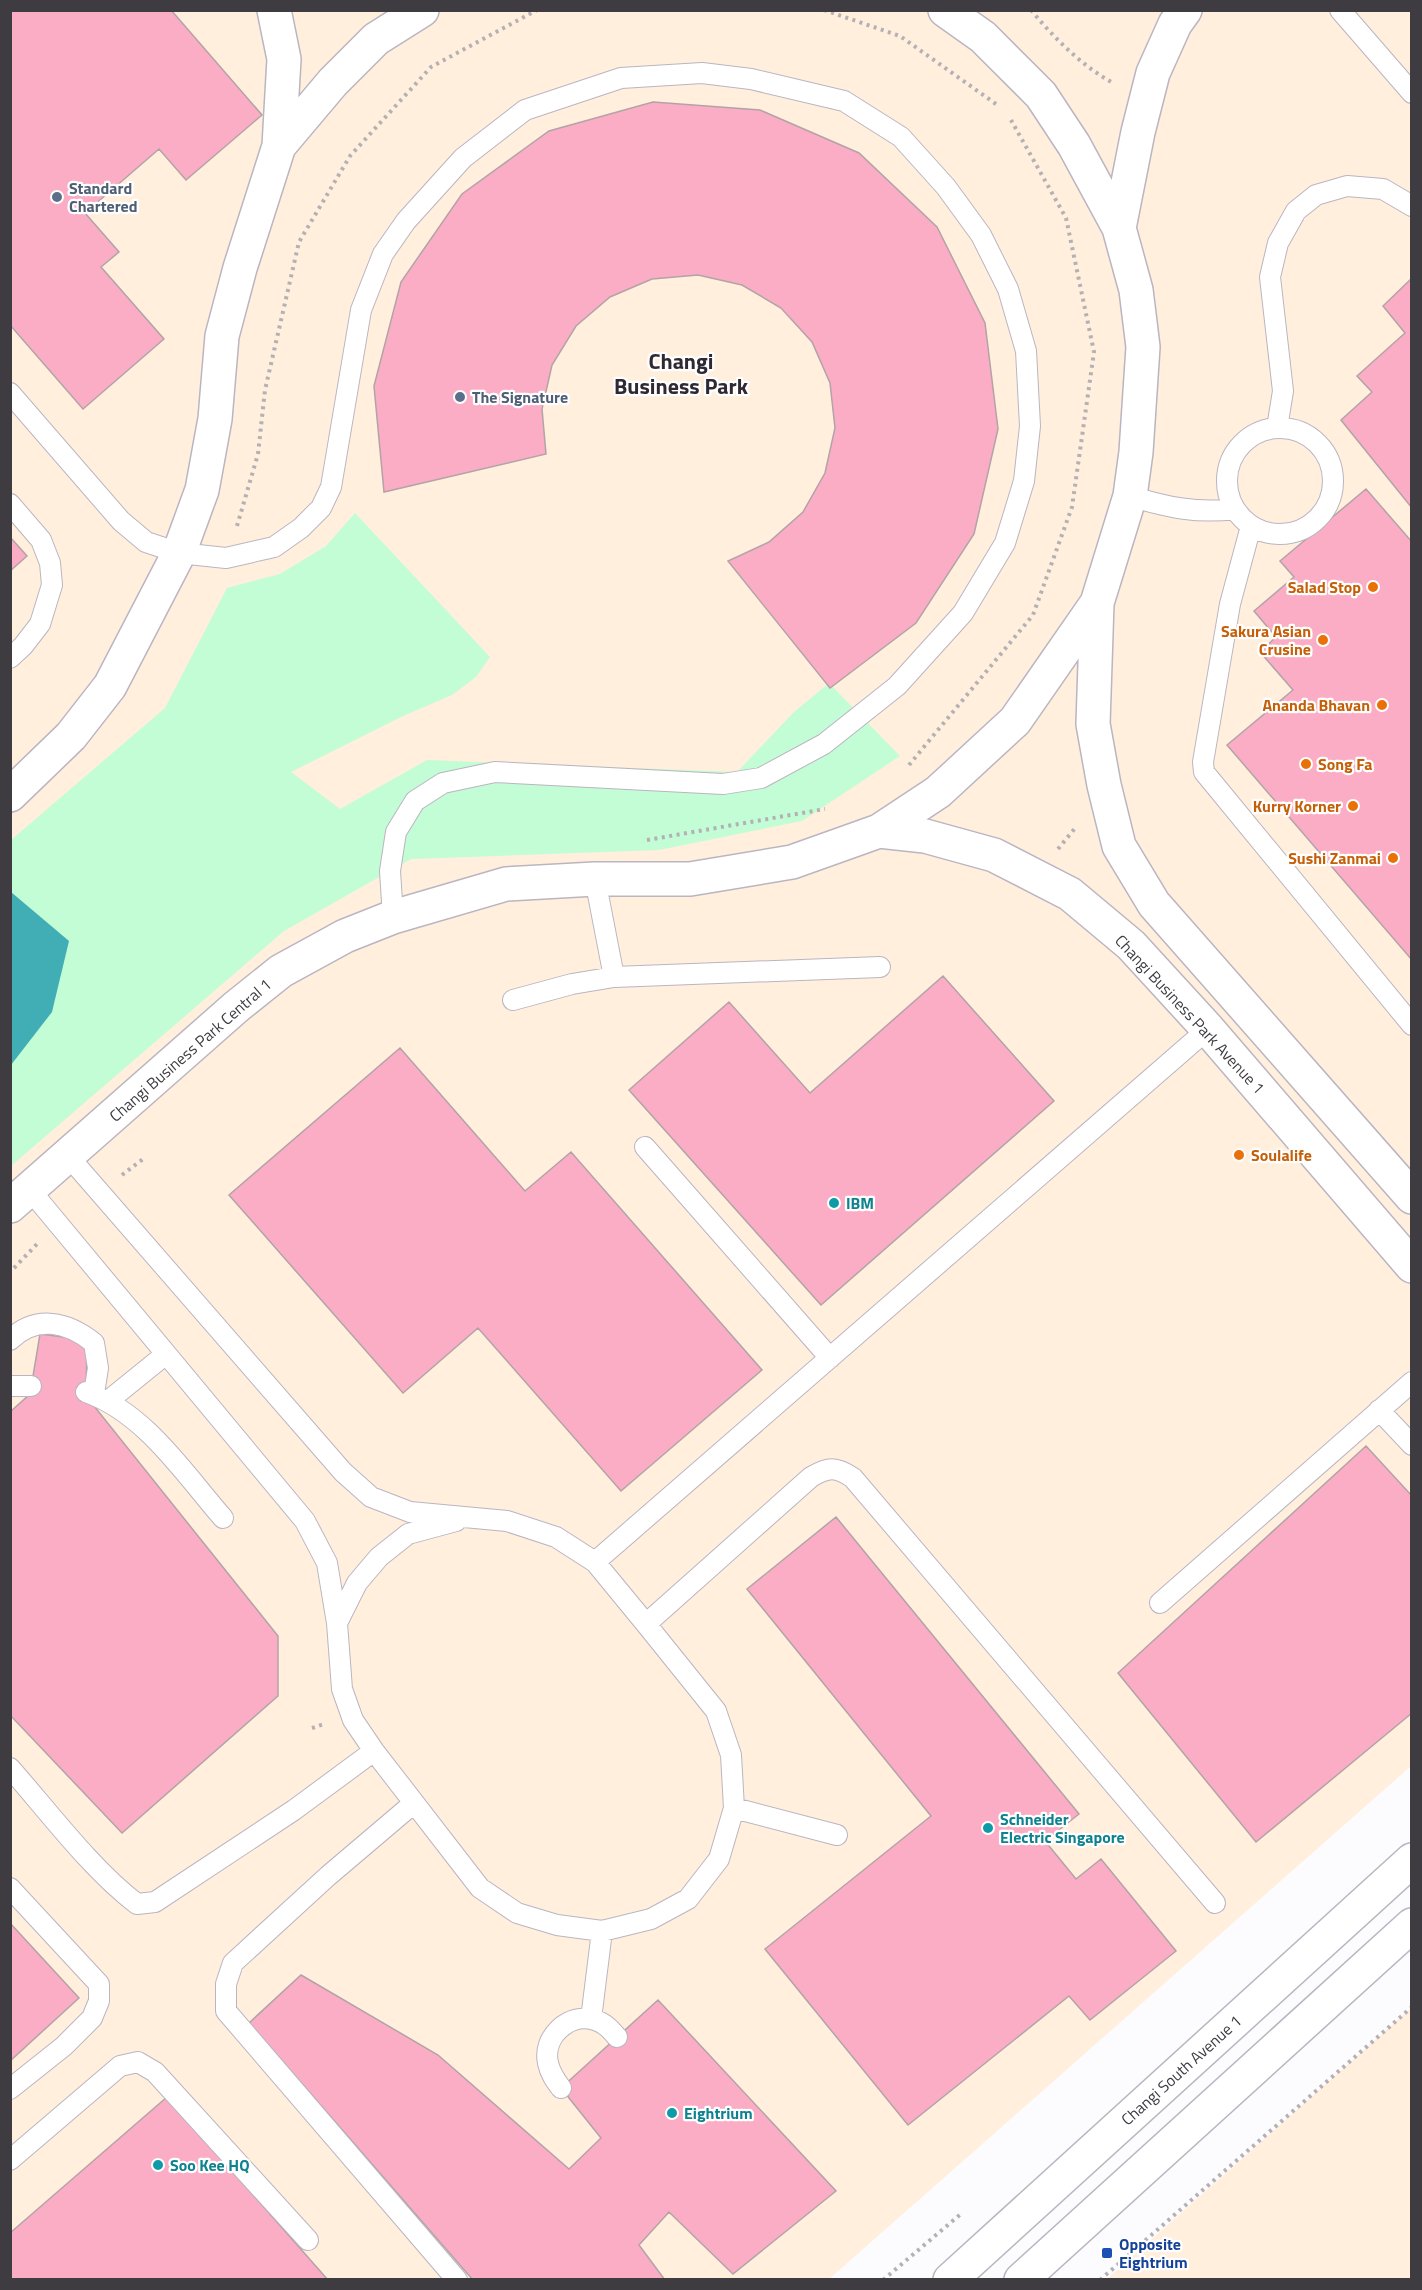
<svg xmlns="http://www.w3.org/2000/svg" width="1422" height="2290" font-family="'Titillium Web',sans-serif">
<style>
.commercial{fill:#ffefdc}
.green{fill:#c3fdd5}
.water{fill:#41aeb5}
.building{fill:#fcadc6;stroke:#b2a3a7;stroke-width:1.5}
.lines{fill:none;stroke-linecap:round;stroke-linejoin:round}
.service-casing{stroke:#bab5c1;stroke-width:22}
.minor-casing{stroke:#bab5c1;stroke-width:36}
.tertiary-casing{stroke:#bab5c1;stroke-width:36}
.path{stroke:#b3b1b5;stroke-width:4;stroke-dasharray:3 4.5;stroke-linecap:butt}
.service{stroke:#fff;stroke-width:20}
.minor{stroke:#fff;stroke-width:33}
.tertiary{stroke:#fff;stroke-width:33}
.service-dot{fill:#5c6f8a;stroke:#fff;stroke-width:2}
.food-dot{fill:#e8710a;stroke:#fff;stroke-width:2}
.culture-dot{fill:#0f9aa8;stroke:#fff;stroke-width:2}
.transit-dot{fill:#1a4fb4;stroke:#fff;stroke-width:2}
.labels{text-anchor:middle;stroke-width:4.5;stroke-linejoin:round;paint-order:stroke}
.service-label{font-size:16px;font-weight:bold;fill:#4e5e75;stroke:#fff;text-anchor:start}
.food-label{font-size:16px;font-weight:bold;fill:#c56008;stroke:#fff;text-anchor:end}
.street-label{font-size:16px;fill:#3e3b41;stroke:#fff}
.culture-label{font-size:16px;font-weight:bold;fill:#0d838f;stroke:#fff;text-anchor:start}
.transit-label{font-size:16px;font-weight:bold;fill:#164399;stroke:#fff;text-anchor:start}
.district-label{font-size:22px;font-weight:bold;fill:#2e2933;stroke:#fff}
</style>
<rect width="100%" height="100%" fill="#fcfbfd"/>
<path class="commercial" d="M11,11H1411V1766L829,2279L11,2280Z
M1411,2008V2279H1107Z"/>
<path class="green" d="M355,513L490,657L476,677L452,695L403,716L291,772L340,809L427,760L737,772L793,713L829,683L900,756L802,821L659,850L411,859L284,931L11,1166V840L165,708L227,588L280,574L326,546Z"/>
<path class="water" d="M11,892L69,941L52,1012L11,1065Z"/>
<path class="building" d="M10,10H171L262,115L186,180L159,149L85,213L119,252L101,267L164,339L83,409L10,325Z
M653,102L760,110L859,153L937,227L985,323L998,429L974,534L916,623L830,688L728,561L769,542L803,512L825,473L835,428L830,383L812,342L781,308L742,285L698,275L652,279L610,297L576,326L552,365L542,409L546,454L384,492L374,386L401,282L462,194L549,131Z
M1411,279H1412V508L1341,420L1372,392L1357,376L1405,333L1383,306Z
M1366,489L1412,542V960L1227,745L1293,690L1260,652L1276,637L1254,611L1294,577L1280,561Z
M10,537L27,556L10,571Z
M943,976L1054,1101L821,1305L629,1090L729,1002L810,1093Z
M400,1048L525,1191L571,1152L762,1370L621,1491L478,1328L403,1393L229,1195Z
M40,1334L87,1340L86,1396L278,1636V1696L122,1833L10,1715V1412L30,1394Z
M1366,1446L1412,1496V1713L1256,1842L1118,1673Z
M836,1517L1079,1814L1045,1841L1076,1879L1101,1859L1176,1951L1090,2020L1069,1996L908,2125L765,1949L931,1816L747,1589Z
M10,1923L79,1998L10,2061Z
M301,1975L438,2055L569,2169L601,2138L561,2088L658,2000L836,2191L733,2274L669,2212L639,2245L665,2280H473L249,2023Z
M167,2097L328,2280H10V2233Z"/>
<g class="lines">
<defs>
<path id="service" d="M1340,10L1412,93
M10,393L121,521L146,542L179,553L226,558L274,547L301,528L321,508L331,487L361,310L383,254L406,221L463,158L525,110L621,78L702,73L751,79L844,101L901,137L946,187L981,235L1008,289L1026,351L1030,426L1024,481L1005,543L963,613L897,686L824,744L761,778L723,784L495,772L443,783L415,801L396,832L390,871L393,917
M1277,428L1283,391L1270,277L1278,243L1296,211L1316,195L1347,186L1383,189L1412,206
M1227 481a53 53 0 1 1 106 0a53 53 0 1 1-106 0Z
M1130,496C1166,507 1197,514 1235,509
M10,504L41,540L50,563L52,585L40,624L23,646L10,658
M1251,526L1230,604L1203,762L1204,772L1412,1025
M595,879L614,977
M513,1000L572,984L614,977L880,967
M645,1147L830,1358
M30,1190L305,1521L327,1563L337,1623L342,1689L353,1720L374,1751L480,1888L517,1913L557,1925L602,1931L651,1919L688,1899L719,1859L734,1808L731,1755L716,1711L646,1624L595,1562L556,1537L507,1521L410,1512L371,1497L343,1472L69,1157
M10,1340C36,1314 68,1322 94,1343L98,1368L94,1394
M10,1386H31
M86,1392C145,1413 183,1472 223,1518
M108,1401L166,1354
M1379,1410L1412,1445
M595,1562L1208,1029
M1160,1603L1412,1382
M337,1623L357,1583L379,1557L408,1534L456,1521
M646,1624L811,1477C828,1467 836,1466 853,1478L1215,1903
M10,1768C48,1811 92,1870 137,1904L155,1902L294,1810L374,1751
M414,1803L328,1876L233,1963L226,1984V2011L457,2280
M734,1808L837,1835
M10,1888L99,1984V2001L92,2018L64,2046L10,2089
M591,2019L602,1931
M561,2088C555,2080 550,2073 548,2063C542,2037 569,2012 595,2020C605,2023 611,2030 617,2037
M10,2160L120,2066L138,2062L155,2072L308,2240"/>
<path id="minor" d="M274,10L284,59L279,146
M945,10L983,37L1041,95L1074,145L1119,228
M1097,603L1093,724L1104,785L1119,846L1154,904L1412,1197
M10,795L71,736L110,686L179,553L202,490L215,419L222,336L240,268L279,146L333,82L376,39L422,10
M879,831L925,836L994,855L1070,894L1131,945L1208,1029L1412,1266
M10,1206L236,1007L281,971L345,936L393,917L506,884L595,879H690L792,862L879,831L938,792L1015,721L1097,603L1130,496L1136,452L1143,347L1136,290L1119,228L1138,132L1153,73L1175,24L1185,10"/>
<path id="tertiary" d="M950,2280L1412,1860
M1021,2280L1412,1925"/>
</defs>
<use href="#service" class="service-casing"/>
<use href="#minor" class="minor-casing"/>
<use href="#tertiary" class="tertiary-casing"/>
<path class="path" d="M824,10L900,36L996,104
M1031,10C1054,38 1082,66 1113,83
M237,526L258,454L265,390L299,242L350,156L431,67L537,10
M909,765L1033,615L1072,507L1094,352L1066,218L1011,120
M647,840L825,809
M1058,849L1076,827
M122,1175L143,1159
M14,1268L37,1244
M312,1728L324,1724
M883,2280L962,2213
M1100,2280L1412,2007"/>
<use href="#service" class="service"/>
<use href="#minor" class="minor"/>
<use href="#tertiary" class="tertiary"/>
</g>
<g class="service-dot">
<circle cx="57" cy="197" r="6"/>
<circle cx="460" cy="397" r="6"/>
</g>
<g class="food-dot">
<circle cx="1373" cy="587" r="6"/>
<circle cx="1323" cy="640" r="6"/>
<circle cx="1382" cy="705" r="6"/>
<circle cx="1306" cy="764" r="6"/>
<circle cx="1353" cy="806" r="6"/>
<circle cx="1393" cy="858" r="6"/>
<circle cx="1239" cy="1155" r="6"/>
</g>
<g class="culture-dot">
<circle cx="834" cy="1203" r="6"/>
<circle cx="988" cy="1828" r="6"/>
<circle cx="672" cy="2113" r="6"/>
<circle cx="158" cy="2165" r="6"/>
</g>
<rect class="transit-dot" x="1101" y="2247" width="12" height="12" rx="3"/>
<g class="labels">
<g class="service-label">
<text x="69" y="194">Standard<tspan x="69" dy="18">Chartered</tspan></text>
<text x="472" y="403">The Signature</text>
</g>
<g class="food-label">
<text x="1361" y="593">Salad Stop</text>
<text x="1311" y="637">Sakura Asian<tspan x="1311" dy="18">Crusine</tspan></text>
<text x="1370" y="711">Ananda Bhavan</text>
<text x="1318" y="770" text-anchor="start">Song Fa</text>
<text x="1341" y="812">Kurry Korner</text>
<text x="1381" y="864">Sushi Zanmai</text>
<text x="1251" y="1161" text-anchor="start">Soulalife</text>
</g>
<g class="street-label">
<text transform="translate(1190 1014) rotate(47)" y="6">Changi Business Park Avenue 1</text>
<text transform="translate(190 1050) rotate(-41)" y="6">Changi Business Park Central 1</text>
<text transform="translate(1181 2070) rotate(-42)" y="6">Changi South Avenue 1</text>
</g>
<g class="culture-label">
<text x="846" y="1209">IBM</text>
<text x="1000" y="1825">Schneider<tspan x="1000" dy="18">Electric Singapore</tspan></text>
<text x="684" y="2119">Eightrium</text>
<text x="170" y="2171">Soo Kee HQ</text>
</g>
<g class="transit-label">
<text x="1119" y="2250">Opposite<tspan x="1119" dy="18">Eightrium</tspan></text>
</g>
<g class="district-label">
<text x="681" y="369">Changi<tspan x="681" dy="25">Business Park</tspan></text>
</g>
</g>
<rect width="1422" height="2290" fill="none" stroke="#3e3b41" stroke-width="24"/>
</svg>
